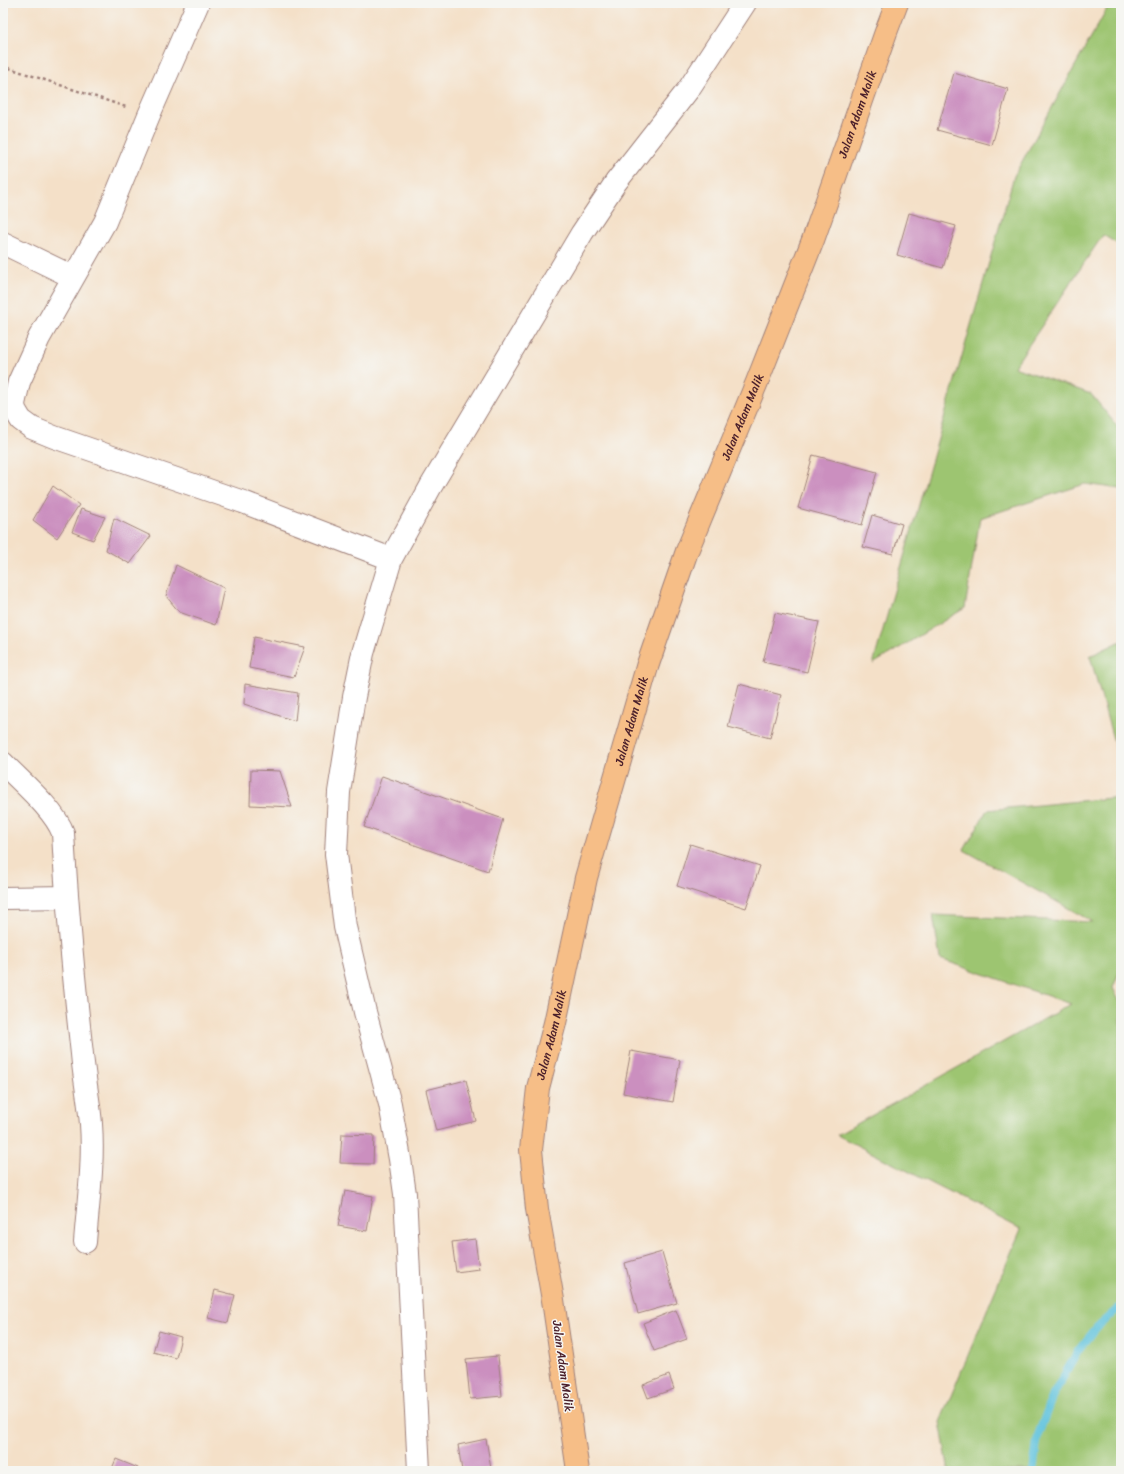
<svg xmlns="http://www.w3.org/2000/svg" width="1124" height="1474" font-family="Sriracha,sans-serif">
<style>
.green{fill:#9dc571;stroke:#74724e}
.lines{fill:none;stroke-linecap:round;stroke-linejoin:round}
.stream{stroke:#5fc2dd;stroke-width:8}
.building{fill:#cb8fbf}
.minor-casing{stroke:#9f807a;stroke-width:24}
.trunk-casing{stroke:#9f807a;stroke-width:24}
.path{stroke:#9f807a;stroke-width:2.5;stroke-dasharray:3 3;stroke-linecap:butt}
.minor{stroke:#fff;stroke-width:22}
.trunk{stroke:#f6be87;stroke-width:22}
.labels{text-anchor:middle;stroke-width:3;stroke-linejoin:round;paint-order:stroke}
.street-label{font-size:12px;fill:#4a1f2b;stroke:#f6f6f2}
</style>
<rect width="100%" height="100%" fill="#f6f6f2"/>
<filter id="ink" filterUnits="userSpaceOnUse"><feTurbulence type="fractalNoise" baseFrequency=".025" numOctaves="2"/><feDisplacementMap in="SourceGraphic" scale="8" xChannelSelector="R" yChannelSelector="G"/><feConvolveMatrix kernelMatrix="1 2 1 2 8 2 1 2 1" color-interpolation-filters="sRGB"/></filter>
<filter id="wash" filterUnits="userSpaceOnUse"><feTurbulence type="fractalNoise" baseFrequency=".012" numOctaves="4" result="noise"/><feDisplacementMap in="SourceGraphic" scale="16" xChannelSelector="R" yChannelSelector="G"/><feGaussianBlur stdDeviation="0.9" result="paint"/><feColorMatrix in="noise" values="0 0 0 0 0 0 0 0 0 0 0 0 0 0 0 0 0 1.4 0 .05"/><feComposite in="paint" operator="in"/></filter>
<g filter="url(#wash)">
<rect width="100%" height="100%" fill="#f4e0c8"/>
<path class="green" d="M1110,3H1121V246L1103,235L1014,367L1091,394L1117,426L1121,428V489L1085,484L980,518L965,608L873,664L1014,176Z
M1121,641V768L1090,656Z
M1121,797V967L1113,988L1121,1004V1471H949L940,1422L1021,1229L837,1135L1071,1004L940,959L933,915L1093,922L964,850L987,810Z"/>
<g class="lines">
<path class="stream" d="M1033,1471L1038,1435L1053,1395L1078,1351L1097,1327L1121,1306"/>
</g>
<g id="blocks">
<path class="building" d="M954,73L1008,89L992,145L937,130Z
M909,213L956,226L943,268L897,255Z
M813,455L877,472L862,525L798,508Z
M53,486L79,505L57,538L33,520Z
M81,509L105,517L93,540L72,532Z
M872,515L902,524L893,554L863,547Z
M114,518L151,536L130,564L106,550Z
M176,565L224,588L216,625L179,612L166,596Z
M775,613L819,622L807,672L763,662Z
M254,637L305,647L294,677L249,668Z
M245,684L298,693L295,721L244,704Z
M739,684L781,695L770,738L728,727Z
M251,770L280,771L292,807L250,805Z
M382,776L503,819L488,871L364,827Z
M690,844L760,866L746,908L677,886Z
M631,1051L680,1060L673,1102L623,1093Z
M466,1080L476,1121L436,1131L426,1090Z
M342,1134L374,1135L373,1164L340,1163Z
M345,1191L373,1196L367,1231L338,1226Z
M475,1239L479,1269L456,1272L452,1242Z
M662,1252L677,1303L638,1314L625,1263Z
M215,1290L235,1295L228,1323L208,1318Z
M676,1310L687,1339L654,1351L643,1323Z
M159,1331L181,1337L176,1358L153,1352Z
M498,1356L502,1396L470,1399L466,1359Z
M669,1375L674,1389L648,1398L643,1385Z
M486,1439L491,1468L477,1471H462L458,1445Z
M116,1459L138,1468L137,1471H111Z"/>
</g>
</g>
<g filter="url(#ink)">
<use href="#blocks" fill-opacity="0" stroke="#9f807a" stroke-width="1"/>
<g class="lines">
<defs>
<path id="minor" d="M198,3L149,115L105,222L39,338L19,382L14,404L15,410L21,420L32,428L54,437L243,502L391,559
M3,243L73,277
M3,763C21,782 54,809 63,833C67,907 74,981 82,1054C84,1077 89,1100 91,1124C94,1163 88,1203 85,1242
M3,898L67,897
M419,1471L405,1194L400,1159L390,1104L365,1012L345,927L336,854L339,792L354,697L363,653L391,559L431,486L582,233L616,182L688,90L745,3"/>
<g id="trunk">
<path id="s1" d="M578,1471L553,1300L537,1209L531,1150L538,1088L555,1023L586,878L647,667L687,551L757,382L813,240L886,32L897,3"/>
</g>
</defs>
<use href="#minor" class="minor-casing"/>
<use href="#trunk" class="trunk-casing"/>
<path class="path" d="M3,66L126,107"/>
<use href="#minor" class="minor"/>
<use href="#trunk" class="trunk"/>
</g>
</g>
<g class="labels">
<g class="street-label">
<text dy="4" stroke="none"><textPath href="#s1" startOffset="1414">Jalan Adam Malik</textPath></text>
<text dy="4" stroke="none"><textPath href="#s1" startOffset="1090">Jalan Adam Malik</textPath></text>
<text dy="4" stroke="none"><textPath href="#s1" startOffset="766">Jalan Adam Malik</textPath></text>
<text dy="4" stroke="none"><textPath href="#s1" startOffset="442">Jalan Adam Malik</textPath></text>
<text transform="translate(563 1366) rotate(82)" y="4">Jalan Adam Malik</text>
</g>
</g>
<rect width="1124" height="1474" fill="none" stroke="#f6f6f2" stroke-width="16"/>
</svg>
